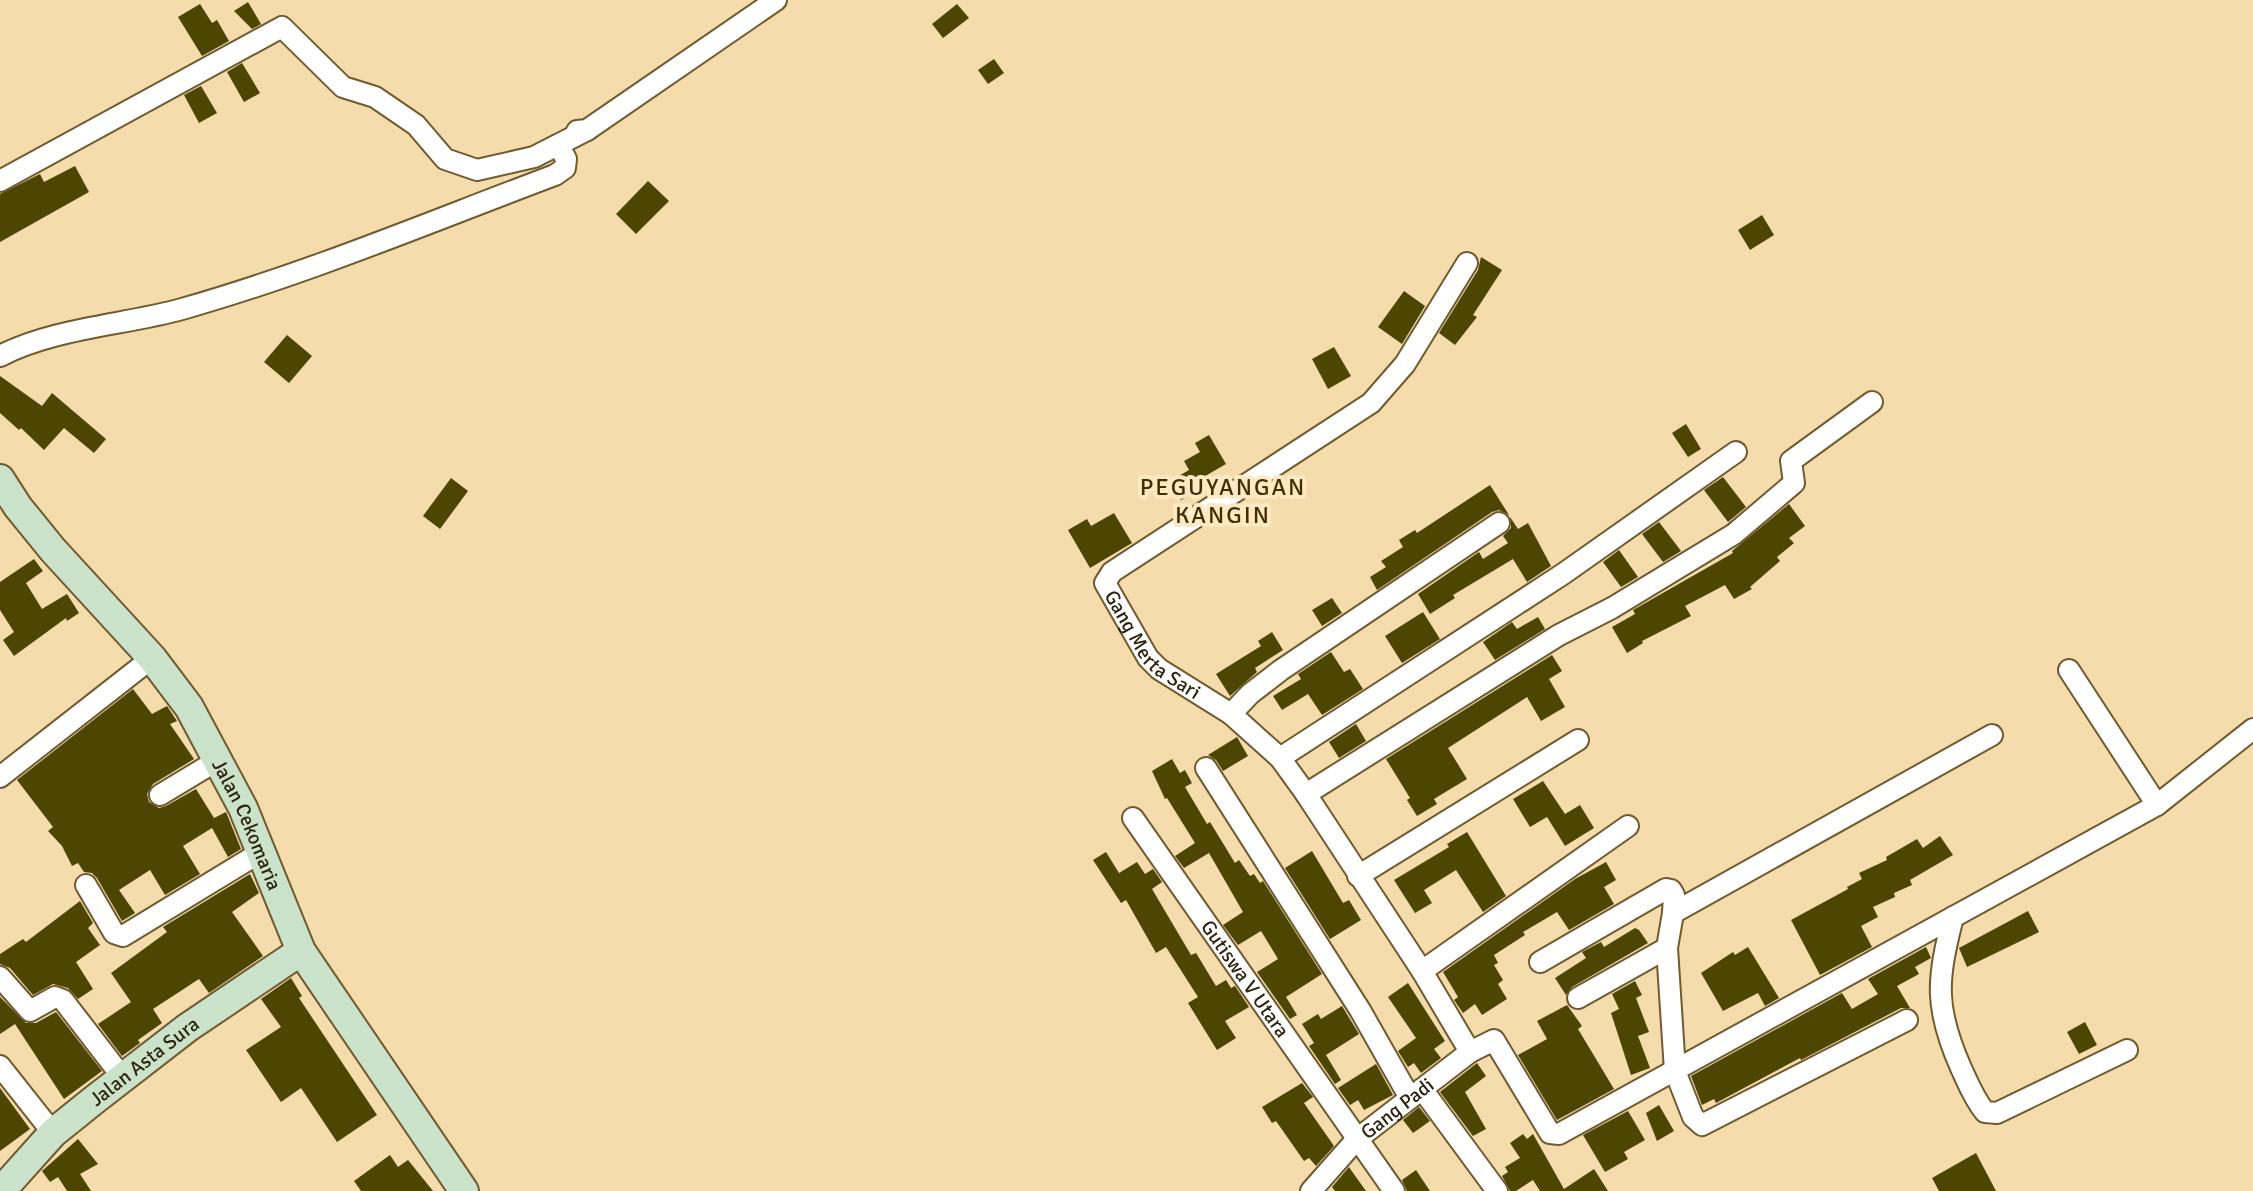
<svg xmlns="http://www.w3.org/2000/svg" width="2253" height="1191" font-family="Signika,sans-serif">
<style>
.building{fill:#4c4602}
.lines{fill:none;stroke-linecap:round;stroke-linejoin:round}
.street-casing{stroke:#705a2f;stroke-width:24}
.secondary-casing{stroke:#705a2f;stroke-width:32}
.street{stroke:#fff;stroke-width:20}
.secondary{stroke:#cbe3cb;stroke-width:28}
.labels{text-anchor:middle;stroke-width:8;stroke-linejoin:round;paint-order:stroke}
.street-label{font-size:20px;fill:#2c2310;stroke:#fde9c4}
.quarter-label{font-size:24px;letter-spacing:2px;fill:#422e00;stroke:#fde9c4}
</style>
<rect width="100%" height="100%" fill="#f4dcac"/>
<path class="building" d="M248,2L261,24L252,29L234,11Z
M200,4L212,23L217,20L229,41L202,56L178,17Z
M957,4L969,18L943,38L932,24Z
M994,59L1004,73L988,84L978,70Z
M242,63L260,93L244,102L227,72Z
M201,86L217,113L199,123L184,95Z
M75,166L89,192L0,242V194L40,174L44,182Z
M648,181L669,201L636,234L616,214Z
M1762,215L1774,235L1750,250L1738,230Z
M1481,257L1502,270L1473,315L1477,317L1455,345L1439,333L1478,270Z
M1404,291L1425,306L1402,344L1378,327Z
M287,335L312,356L289,383L264,362Z
M1334,347L1351,376L1328,389L1312,359Z
M0,376L42,406L52,393L106,439L94,453L64,428L44,450L21,428L19,430L0,413Z
M1686,424L1701,449L1688,457L1672,433Z
M1209,435L1226,464L1207,475L1209,477L1195,486L1198,491L1181,500L1170,481L1189,470L1184,461L1200,452L1195,443Z
M1723,477L1746,507L1728,522L1704,490Z
M451,478L468,491L440,529L423,516Z
M1490,485L1509,515L1499,510L1492,512L1377,590L1370,577L1386,567L1381,561L1403,547L1399,540L1415,530L1417,533Z
M1789,504L1805,526L1789,538L1794,543L1777,557L1780,561L1750,587L1752,589L1734,599L1725,585L1685,606L1691,616L1642,641L1643,643L1627,653L1612,627L1635,614L1633,610L1733,553L1732,551Z
M1114,513L1132,543L1090,568L1068,530L1087,519L1091,526Z
M1510,517L1518,529L1528,523L1551,566L1527,582L1513,559L1453,595L1455,598L1430,614L1418,594L1479,552L1483,559L1508,543L1503,536L1511,528Z
M1659,522L1681,551L1663,562L1642,534Z
M1619,550L1638,577L1621,587L1603,562Z
M34,559L43,571L26,583L42,609L67,594L79,613L67,621L66,618L14,656L3,640L14,632L0,610V582Z
M1332,598L1342,613L1322,626L1312,610Z
M1423,612L1440,639L1402,663L1385,636Z
M1538,617L1545,629L1495,660L1483,642L1512,622L1517,629Z
M1272,632L1283,650L1255,668L1257,672L1230,696L1216,674L1261,646L1258,641Z
M1331,652L1344,672L1350,669L1363,689L1322,715L1308,694L1282,710L1273,696L1301,679L1298,674Z
M1552,655L1562,671L1549,679L1565,707L1541,721L1527,697L1448,748L1467,779L1434,799L1437,804L1417,816L1407,800L1410,798L1386,759Z
M133,689L152,714L167,706L177,721L170,724L194,759L153,784L147,794L149,802L159,808L166,806L196,789L214,818L226,812L241,849L228,857L212,828L183,846L200,874L165,895L150,870L119,890L135,913L122,921L97,878L92,873L84,872L78,863L72,866L62,846L48,831L53,827L17,780Z
M1356,724L1366,741L1339,758L1329,742Z
M1237,737L1248,756L1223,771L1216,760L1208,755Z
M1172,759L1180,773L1185,770L1192,783L1185,787L1207,824L1210,822L1235,863L1239,860L1250,876L1254,874L1260,883L1263,881L1322,974L1286,997L1297,1015L1290,1019L1257,972L1278,959L1261,931L1238,945L1223,925L1243,912L1209,853L1184,868L1175,856L1195,843L1167,798L1165,799L1152,771Z
M1543,781L1565,814L1580,805L1594,828L1565,846L1547,817L1530,827L1513,799Z
M1467,832L1506,896L1483,912L1456,870L1424,890L1432,903L1415,913L1394,880L1449,847L1447,844Z
M1940,836L1953,855L1910,880L1912,885L1894,893L1895,897L1873,907L1878,917L1861,926L1872,947L1820,975L1791,920L1848,889L1847,887L1862,879L1859,873L1887,860L1886,857L1917,839L1923,848Z
M1312,851L1343,903L1349,900L1361,920L1330,939L1285,868Z
M1106,852L1119,873L1137,862L1145,874L1153,869L1162,882L1152,889L1191,955L1196,953L1216,986L1226,980L1231,988L1235,986L1249,1007L1225,1021L1236,1038L1217,1050L1188,1003L1198,997L1166,947L1156,953L1126,900L1121,903L1093,860Z
M1606,862L1616,880L1604,887L1614,904L1569,930L1557,912L1523,932L1525,935L1494,955L1498,963L1494,965L1503,980L1498,984L1507,999L1482,1015L1475,1004L1463,1013L1454,1000L1458,997L1443,972L1575,879Z
M250,874L259,893L232,912L263,956L209,993L199,979L153,1009L162,1023L138,1040L140,1043L122,1056L98,1024L131,1002L111,973L167,932L163,927Z
M80,901L93,923L88,928L100,945L76,962L93,989L78,999L68,988L53,984L33,995L10,968L0,964V954L23,939L26,942Z
M2028,911L2039,932L1967,967L1959,948Z
M1635,928L1639,930L1648,943L1572,987L1566,995L1555,978L1586,958L1582,952L1601,942L1604,947Z
M1748,947L1779,998L1765,1006L1758,993L1723,1011L1701,973L1733,952L1735,955Z
M1926,947L1931,958L1915,967L1919,974L1897,986L1910,1008H1901L1801,1060L1800,1058L1716,1103L1714,1099L1702,1105L1691,1076L1842,993L1852,1009L1878,994L1868,979Z
M291,978L302,996L299,998L377,1115L337,1142L301,1088L281,1102L246,1050L281,1027L261,999Z
M1635,981L1642,995L1636,998L1649,1032L1638,1036L1650,1068L1631,1075L1611,1013L1619,1009L1612,994Z
M1408,983L1445,1041L1434,1049L1441,1058L1421,1073L1414,1063L1408,1067L1398,1051L1416,1038L1388,997Z
M0,997L26,1023H36L56,1012L102,1071L64,1099L15,1024L0,1034Z
M1567,1005L1582,1026L1578,1029L1614,1089L1557,1120L1518,1055L1547,1039L1537,1021Z
M1342,1006L1359,1034L1326,1055L1341,1080L1335,1084L1309,1046L1314,1043L1302,1024L1318,1014L1321,1019Z
M2085,1022L2097,1045L2079,1054L2067,1032Z
M1477,1063L1486,1076L1465,1092L1486,1129L1473,1136L1440,1092Z
M1376,1064L1393,1095L1364,1110L1358,1100L1350,1105L1338,1088Z
M1302,1083L1313,1097L1304,1103L1334,1146L1316,1166L1309,1158L1304,1161L1276,1121L1272,1123L1262,1107Z
M0,1088L30,1129L0,1151Z
M1659,1105L1674,1131L1657,1141L1646,1113Z
M1419,1107L1430,1121L1413,1133L1403,1120Z
M1628,1111L1645,1140L1624,1152L1628,1159L1605,1172L1583,1135Z
M1523,1134L1527,1139L1533,1134L1564,1189L1594,1169L1608,1191H1540L1533,1180L1516,1191H1510L1502,1176L1508,1172L1505,1167L1520,1158L1510,1143Z
M78,1139L98,1164L80,1174L91,1191H67L58,1177L50,1182L42,1171Z
M1976,1153L1996,1191H1939L1932,1178Z
M390,1155L398,1167L408,1160L433,1191H361L354,1181Z
M1349,1167L1351,1170L1366,1191H1335L1332,1187Z
M1416,1170L1430,1191H1407L1402,1180Z"/>
<g class="lines">
<defs>
<g id="street">
<path d="M577,131L587,130L776,0"/>
<path d="M0,181L282,27L343,87L375,97L416,125L445,159L477,170L534,157L587,130"/>
<path id="s1" d="M1467,263L1405,364L1371,403L1112,572L1105,583L1148,658L1159,669L1231,714L1280,758L1306,794L1422,971L1470,1052"/>
<path d="M0,356C54,328 124,325 182,309C309,273 432,221 555,175L565,168L566,159L559,146"/>
<path d="M2069,670L2157,805"/>
<path d="M1231,714L1250,694L1281,670L1499,523"/>
<path d="M1280,758L1563,574L1736,452"/>
<path d="M1206,768L1360,1010L1410,1098"/>
<path d="M0,777L152,658"/>
<path d="M1306,794L1559,635L1612,608L1734,534L1794,483L1791,461L1872,402"/>
<path d="M160,795L218,760"/>
<path id="s2" d="M1133,818L1394,1191"/>
<path d="M1358,876L1578,740"/>
<path d="M86,885L114,933L123,936L261,852"/>
<path d="M1673,913L1992,735"/>
<path d="M1953,917C1937,980 1934,1007 1961,1068C1968,1083 1974,1099 1985,1112L1997,1113L2127,1050"/>
<path d="M1540,962L1666,889L1671,890L1674,895L1673,913L1667,948L1675,1071L1693,1117L1702,1125L1907,1020"/>
<path d="M1422,971L1628,826"/>
<path d="M0,977L30,1011L55,997L63,1000L123,1078"/>
<path d="M1578,998L1667,948"/>
<path d="M0,1066L53,1133"/>
<path d="M1422,1089L1497,1191"/>
<path id="s3" d="M1311,1191L1356,1140L1470,1052L1494,1040L1550,1133L1559,1134L2157,805L2253,729"/>
</g>
<g id="secondary">
<path id="s4" d="M0,479L18,507L53,550L152,658L189,707L243,808L301,951L464,1191"/>
<path id="s5" d="M1,1191L53,1133L94,1100L187,1028L301,951"/>
</g>
</defs>
<use href="#street" class="street-casing"/>
<use href="#secondary" class="secondary-casing"/>
<use href="#street" class="street"/>
<use href="#secondary" class="secondary"/>
</g>
<g class="labels">
<g class="street-label">
<text dy="7" stroke="none"><textPath href="#s1" startOffset="572">Gang Merta Sari</textPath></text>
<text dy="7" stroke="none"><textPath href="#s4" startOffset="428">Jalan Cekomaria</textPath></text>
<text dy="7" stroke="none"><textPath href="#s2" startOffset="196">Gutiswa V Utara</textPath></text>
<text dy="7" stroke="none"><textPath href="#s5" startOffset="194">Jalan Asta Sura</textPath></text>
<text dy="7" stroke="none"><textPath href="#s3" startOffset="120">Gang Padi</textPath></text>
</g>
<g class="quarter-label">
<text x="1223" y="495">PEGUYANGAN<tspan x="1223" dy="28">KANGIN</tspan></text>
</g>
</g>
</svg>
